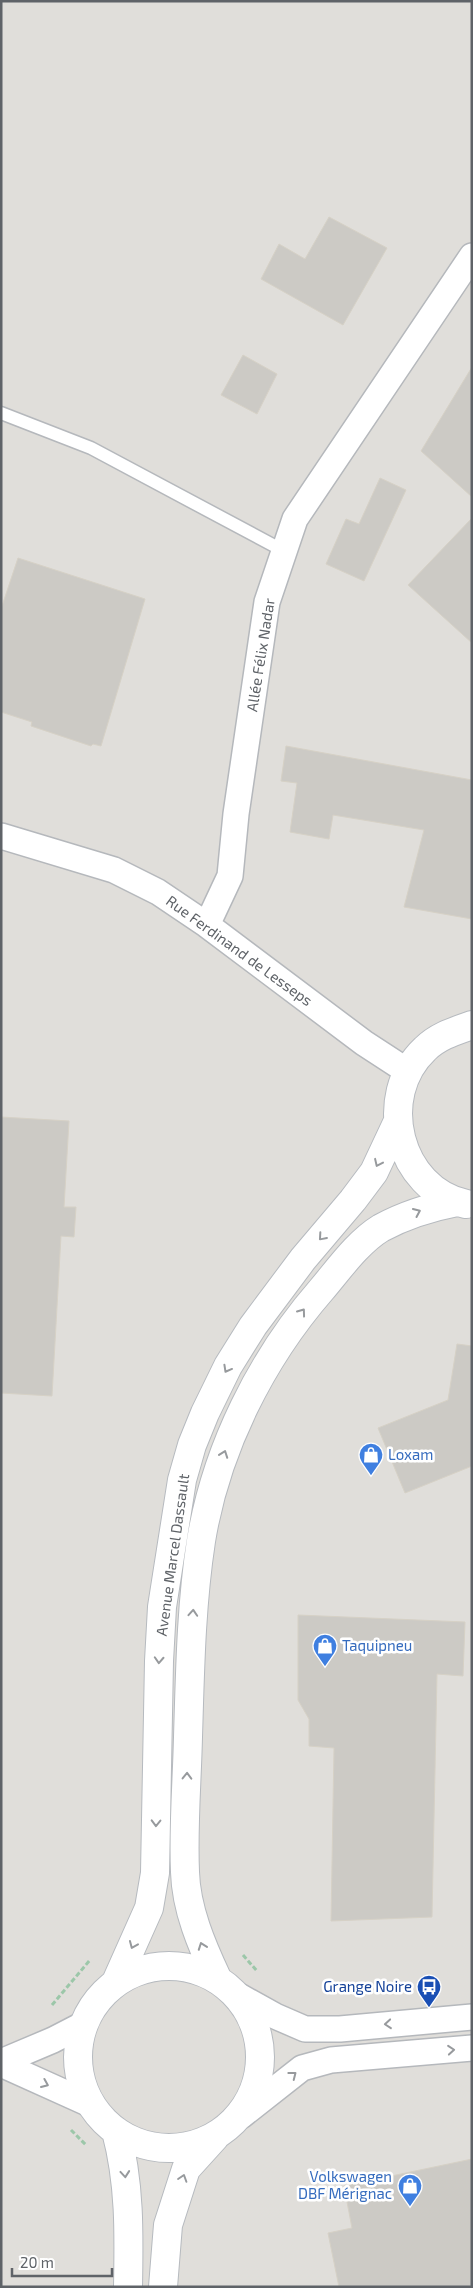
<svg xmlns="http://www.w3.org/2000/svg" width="473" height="2288" font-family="'Exo 2',sans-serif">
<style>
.industrial{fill:#e0deda}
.building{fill:#cccac5;stroke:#d6d1c6}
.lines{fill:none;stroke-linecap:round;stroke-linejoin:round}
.service-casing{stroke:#b5b8bc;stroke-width:15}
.minor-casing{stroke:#b5b8bc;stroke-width:28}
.secondary-casing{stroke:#b6babf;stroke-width:30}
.path{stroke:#9cc7a9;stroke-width:3;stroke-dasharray:5 2.5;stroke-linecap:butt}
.service{stroke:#fff;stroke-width:12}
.minor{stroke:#fff;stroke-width:25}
.secondary{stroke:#fff;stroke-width:28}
.oneway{stroke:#979a9d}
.labels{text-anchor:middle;stroke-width:5;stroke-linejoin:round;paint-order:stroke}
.street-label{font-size:15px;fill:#5f6368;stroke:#fff}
.shop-label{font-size:15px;fill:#366cbe;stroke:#fff;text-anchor:start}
.transit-label{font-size:15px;fill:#164399;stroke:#fff;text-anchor:end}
</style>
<rect width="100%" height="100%" fill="#f1efe8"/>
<path class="industrial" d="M1,1H472V2287H1Z"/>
<path class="building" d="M329,217L387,248L343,325L261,279L279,244L305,259Z
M243,355L277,374L257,414L221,395Z
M472,367V497L421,451Z
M380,478L406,490L364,581L326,564L346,519L359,524Z
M472,518V643L408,585Z
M18,558L145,599L101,746L93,744L91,746L31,726L32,722L1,712V609Z
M286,746L472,780V919L404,907L424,830L333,815L329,839L290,832L297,783L281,781Z
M1,1117L69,1121L64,1207H76L74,1237L61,1236L52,1396L1,1393Z
M457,1344L472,1346V1466L405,1493L378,1428L448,1400Z
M298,1615L465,1622L463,1676L437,1674L432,1917L331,1921L334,1748L309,1746V1719L298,1700Z
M472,2159V2287H339L328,2233L352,2228L344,2186Z"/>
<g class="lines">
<defs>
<path id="service" d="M1,413L91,448L284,551"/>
<path id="minor" d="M1,836L114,870L158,892L207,925L364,1043L407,1071
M207,925L230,876L236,814L267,602L295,519L472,256
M239,1996L275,2016L305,2029H340L472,2017
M1,2062L53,2040L84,2024
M1,2064L92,2105
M241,2116L302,2068L331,2060L472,2048"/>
<path id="secondary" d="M466,1204C398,1189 375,1096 425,1049C438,1036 455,1031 472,1025
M78 2057a91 91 0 1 1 182 0a91 91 0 1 1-182 0Z
M217,1978C202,1946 186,1909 185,1872C183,1827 187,1782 188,1737C190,1672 191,1606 201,1541C216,1449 261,1359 322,1289C339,1269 358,1242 381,1228C405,1215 431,1207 457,1202
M116,1982L149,1908L155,1873L159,1661L162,1607L182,1480L192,1445L205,1413L228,1366L253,1326L303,1259L353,1200L374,1172L397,1123
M116,2131C130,2183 129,2234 128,2287
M163,2287L168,2225L186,2169L215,2137"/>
</defs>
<use href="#service" class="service-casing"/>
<use href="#minor" class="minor-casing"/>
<use href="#secondary" class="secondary-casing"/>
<path class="path" d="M243,1955L257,1971
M52,2005L90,1960
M71,2130L86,2145"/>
<use href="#service" class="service"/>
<use href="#minor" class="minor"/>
<use href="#secondary" class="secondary"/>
</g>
<defs><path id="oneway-chevron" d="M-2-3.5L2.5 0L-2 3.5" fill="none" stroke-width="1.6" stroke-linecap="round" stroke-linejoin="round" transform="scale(1.25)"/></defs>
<g class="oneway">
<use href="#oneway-chevron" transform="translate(378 1163) rotate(115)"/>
<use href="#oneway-chevron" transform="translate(417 1212) rotate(-24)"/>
<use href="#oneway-chevron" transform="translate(322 1237) rotate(131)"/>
<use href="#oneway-chevron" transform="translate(302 1312) rotate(-54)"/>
<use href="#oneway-chevron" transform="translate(227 1369) rotate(119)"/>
<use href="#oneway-chevron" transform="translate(224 1454) rotate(-70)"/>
<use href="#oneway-chevron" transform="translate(193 1613) rotate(-86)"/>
<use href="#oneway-chevron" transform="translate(159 1660) rotate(93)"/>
<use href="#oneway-chevron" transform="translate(187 1776) rotate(-89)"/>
<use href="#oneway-chevron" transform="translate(156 1823) rotate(91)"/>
<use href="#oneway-chevron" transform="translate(133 1945) rotate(113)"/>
<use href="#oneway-chevron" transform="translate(202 1946) rotate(-110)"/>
<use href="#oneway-chevron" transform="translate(388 2024) rotate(175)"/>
<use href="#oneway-chevron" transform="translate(451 2050) rotate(-5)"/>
<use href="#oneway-chevron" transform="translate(293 2075) rotate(-38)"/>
<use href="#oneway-chevron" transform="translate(45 2084) rotate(23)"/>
<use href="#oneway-chevron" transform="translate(125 2174) rotate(85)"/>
<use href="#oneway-chevron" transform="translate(183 2178) rotate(-72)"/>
</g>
<defs>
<symbol id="shop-pin" viewBox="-11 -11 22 30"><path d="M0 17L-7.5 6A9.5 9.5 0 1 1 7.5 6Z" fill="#3f7fe0" stroke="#fff"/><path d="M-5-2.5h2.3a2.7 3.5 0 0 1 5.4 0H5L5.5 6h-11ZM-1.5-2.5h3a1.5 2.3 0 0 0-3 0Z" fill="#fff"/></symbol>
<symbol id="bus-pin" viewBox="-11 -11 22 30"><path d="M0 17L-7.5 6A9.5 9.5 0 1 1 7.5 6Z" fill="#1a4fb4" stroke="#fff"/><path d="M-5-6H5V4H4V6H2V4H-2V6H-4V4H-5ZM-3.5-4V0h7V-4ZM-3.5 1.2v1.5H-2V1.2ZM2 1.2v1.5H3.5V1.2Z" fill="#fff"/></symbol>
</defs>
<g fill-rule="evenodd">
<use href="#shop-pin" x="357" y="1441" width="28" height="38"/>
<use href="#shop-pin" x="311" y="1632" width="28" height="38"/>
<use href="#bus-pin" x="415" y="1973" width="28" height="38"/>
<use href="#shop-pin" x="396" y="2172" width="28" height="38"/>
</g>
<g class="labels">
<g class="street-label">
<text transform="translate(261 655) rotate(-81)" y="5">Allée Félix Nadar</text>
<text transform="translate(239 951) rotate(36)" y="5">Rue Ferdinand de Lesseps</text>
<text transform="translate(173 1555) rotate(-82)" y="5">Avenue Marcel Dassault</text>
</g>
<g class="shop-label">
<text x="388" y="1460">Loxam</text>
<text x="342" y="1651">Taquipneu</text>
<text x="392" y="2182" text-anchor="end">Volkswagen<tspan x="392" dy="17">DBF Mérignac</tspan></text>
</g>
<g class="transit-label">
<text x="412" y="1992">Grange Noire</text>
</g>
</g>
<rect width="473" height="2288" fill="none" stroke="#5f6368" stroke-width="5"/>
<path d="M12 2268v8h100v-8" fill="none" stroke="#5f6368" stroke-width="2.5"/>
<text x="20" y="2268" font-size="15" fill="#5f6368" stroke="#ffffff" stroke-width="4" paint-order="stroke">20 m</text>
</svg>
